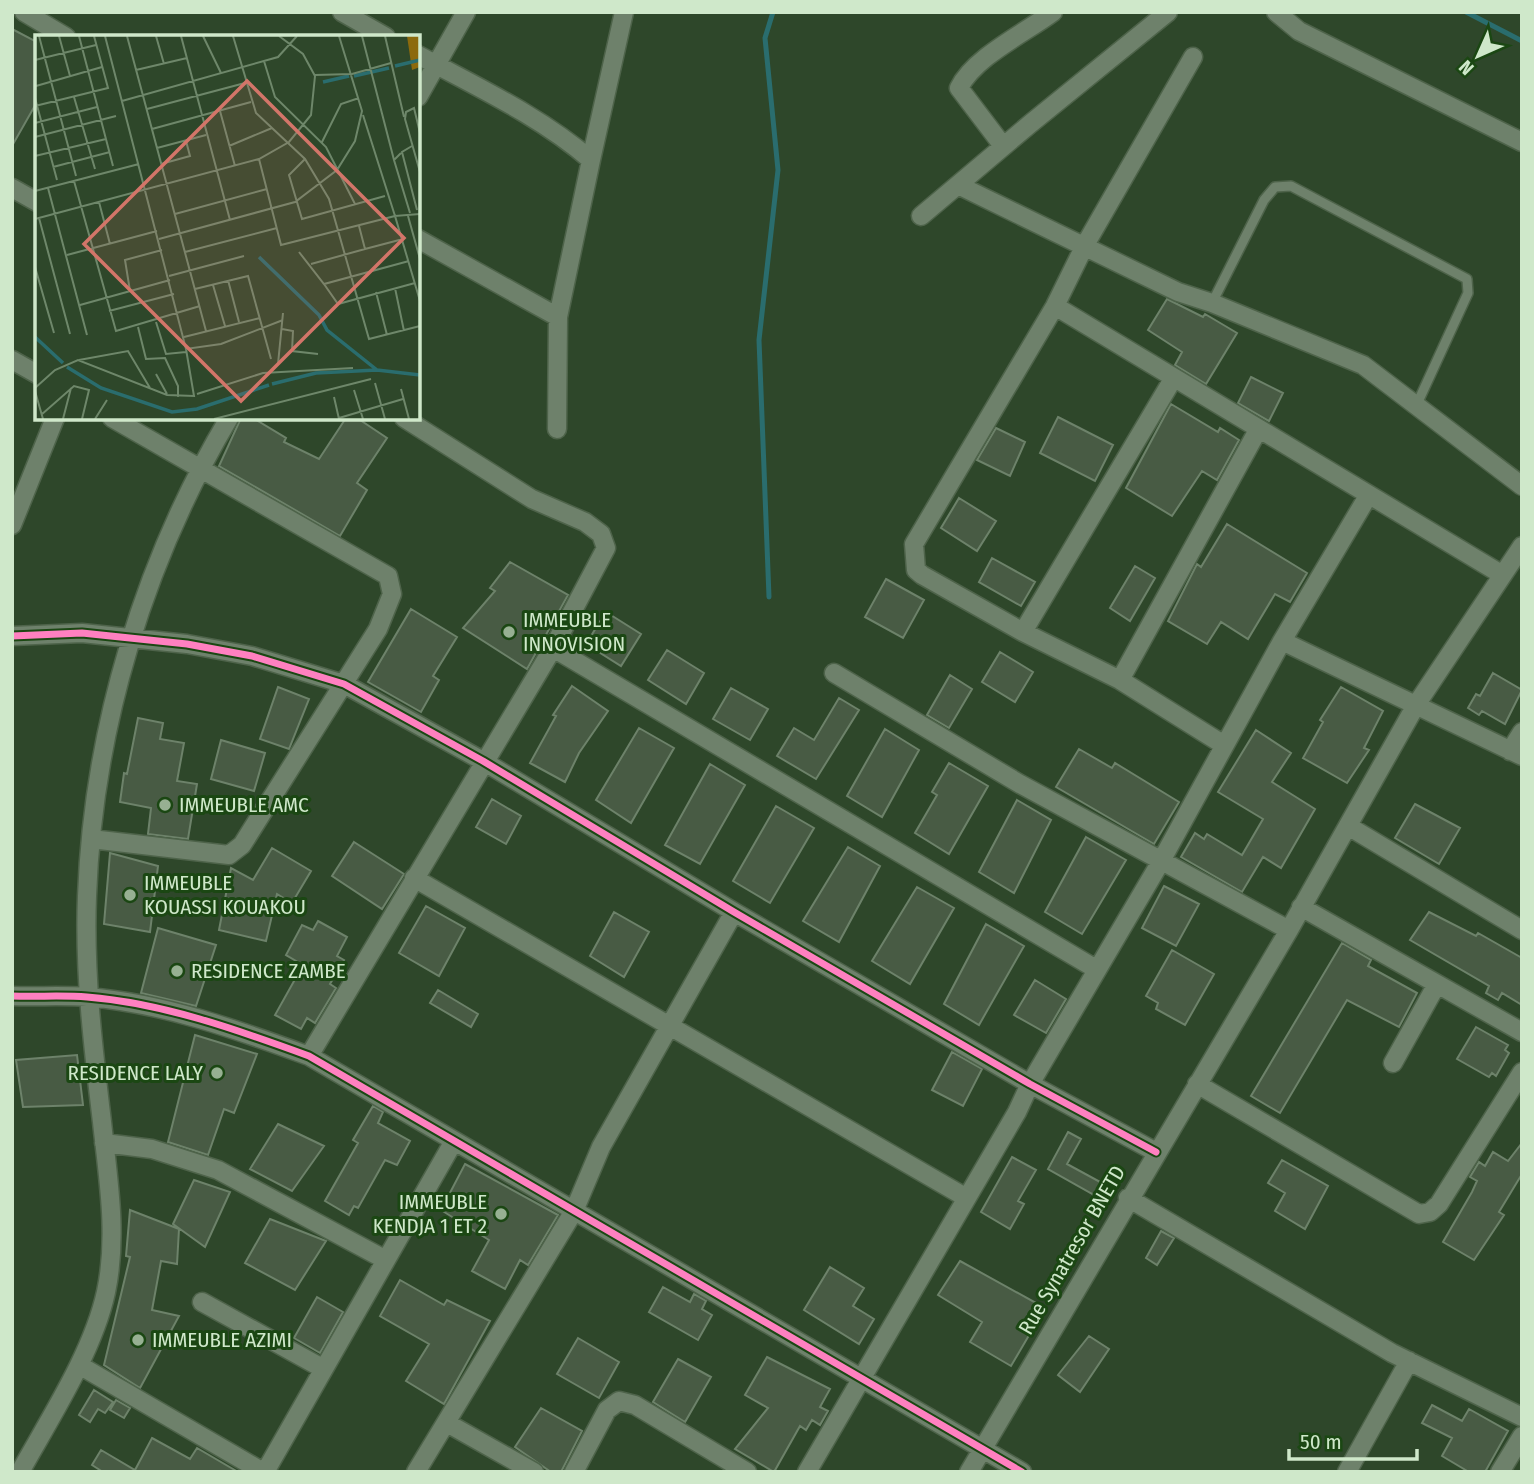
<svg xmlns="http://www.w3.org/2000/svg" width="1534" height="1484" font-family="'Fira Sans Condensed',sans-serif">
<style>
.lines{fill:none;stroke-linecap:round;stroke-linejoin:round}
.stream{stroke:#2a6d6e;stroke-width:5}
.building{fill:#485b44;stroke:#6d826a;stroke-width:2}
.lane-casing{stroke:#4e634a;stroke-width:12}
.street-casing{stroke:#4e634a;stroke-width:21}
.lane{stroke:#6e816b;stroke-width:9}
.street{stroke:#6e816b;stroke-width:18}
.cycleway-casing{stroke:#1b4713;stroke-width:11}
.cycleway{stroke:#ff80c0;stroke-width:7}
.poi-dot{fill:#97b092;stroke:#1b4713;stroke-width:2.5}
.labels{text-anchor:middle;stroke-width:6;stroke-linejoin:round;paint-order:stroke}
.poi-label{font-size:21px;fill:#cfe8ca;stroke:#1b4713;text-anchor:start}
.street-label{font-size:21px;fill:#cfe8ca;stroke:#1b4713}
.inset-river{fill:none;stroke:#2a6d6e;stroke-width:3.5}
.inset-road{fill:none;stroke:#6e876a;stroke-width:2}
.view{fill:#d37569;fill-opacity:0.15;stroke:#d37569;stroke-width:3.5}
.inset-edge{fill:none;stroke:#cfe8ca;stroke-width:3.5}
</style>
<rect width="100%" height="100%" fill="#2e472a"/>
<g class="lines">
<path class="stream" d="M1466,12L1522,41
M769,597L759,340L778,170L765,38L773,12"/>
</g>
<path class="building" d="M12,29L37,42V102L12,146Z
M1167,299L1203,317L1205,314L1237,333L1206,384L1175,365L1182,352L1148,330Z
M1251,377L1283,393L1269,421L1238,403Z
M1171,404L1218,432L1220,428L1239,440L1217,480L1202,471L1172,516L1126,488Z
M1058,417L1113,445L1095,481L1040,453Z
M241,418H253L286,438L284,442L319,459L346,418H357L387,438L357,483L367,490L340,536L219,466Z
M996,428L1025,442L1010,476L977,460Z
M959,498L996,521L977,551L941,528Z
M1227,524L1307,573L1290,602L1275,594L1248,639L1221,622L1207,644L1168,621L1197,564L1201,567Z
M992,558L1035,582L1021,606L979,582Z
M510,562L568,595L527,669L463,628L495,591L490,588Z
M1135,566L1155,578L1130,621L1110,608Z
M886,579L924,600L903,638L865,617Z
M411,609L457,637L433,676L439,680L421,712L368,682Z
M606,612L641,634L621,666L586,644Z
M667,650L704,673L686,704L648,680Z
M1000,652L1033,672L1015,702L982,682Z
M1493,673L1522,690L1505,724L1482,711L1479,715L1468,708L1476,694L1480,696Z
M950,675L972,689L949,728L927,715Z
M572,686L608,711L579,753L565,782L530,763L556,716L553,715Z
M278,687L309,699L289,749L260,739Z
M1341,687L1383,711L1364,748L1369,750L1347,783L1303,758L1323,722L1320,720Z
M731,688L768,709L750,740L713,719Z
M839,698L859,710L816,779L777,756L794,728L814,740Z
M138,718L163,723L160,739L184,743L177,781L197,784L188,839L148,834L151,808L120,802L124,773L127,774Z
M639,728L674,748L631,823L596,800Z
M885,729L919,750L882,817L847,796Z
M1256,730L1291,753L1272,782L1315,809L1281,868L1263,857L1242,892L1181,857L1195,833L1204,839L1207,834L1242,855L1263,819L1218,792Z
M221,740L265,753L254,791L211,779Z
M1079,749L1112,768L1115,763L1179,802L1154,844L1056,787Z
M949,763L988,786L949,854L915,833L937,795L932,792Z
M710,764L745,785L700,864L665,845Z
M492,799L521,816L506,844L476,827Z
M1017,800L1051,820L1014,893L979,872Z
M1415,804L1460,828L1439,864L1395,838Z
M776,806L814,828L770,903L733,881Z
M1086,837L1126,860L1082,934L1045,912Z
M354,842L404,874L382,909L332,876Z
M848,847L880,866L839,942L803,921Z
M272,848L311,871L292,903L277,894L266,941L219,930L231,868L253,880Z
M110,853L158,866L150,932L104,924Z
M1164,886L1199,904L1176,946L1142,928Z
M917,887L954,908L910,984L872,961Z
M426,906L465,928L439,976L399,953Z
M614,912L649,932L624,977L590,956Z
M1429,912L1476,936L1478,933L1522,958V1005L1502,993L1498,1000L1486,993L1489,986L1410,940Z
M318,921L347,937L337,956L344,960L330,984L336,988L315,1023L307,1018L301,1029L275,1015L303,965L286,955L302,925L313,930Z
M986,924L1024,946L979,1025L944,1004Z
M158,928L216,945L196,1006L141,993Z
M1342,943L1371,960L1368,966L1417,993L1399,1027L1347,1000L1280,1113L1251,1096Z
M1172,950L1214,974L1185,1025L1156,1009L1158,1003L1146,996Z
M1035,980L1066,999L1046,1033L1014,1015Z
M438,990L478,1014L471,1027L430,1003Z
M1476,1027L1508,1045L1505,1050L1509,1053L1496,1076L1492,1073L1489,1077L1457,1059Z
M195,1035L257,1054L234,1113L224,1109L208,1155L168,1142Z
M952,1052L982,1069L963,1106L932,1090Z
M77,1055L83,1105L23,1107L16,1060Z
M373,1106L383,1112L378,1123L410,1141L397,1165L385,1160L358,1208L354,1206L349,1215L325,1201L358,1143L353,1140Z
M278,1124L324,1146L292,1191L250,1169Z
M1068,1132L1081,1139L1067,1164L1102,1183L1096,1196L1048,1169Z
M1522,1143V1174L1499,1212L1504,1215L1474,1260L1443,1242L1472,1192L1477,1181L1470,1177L1479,1162L1485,1166L1493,1152L1508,1161Z
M1012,1157L1036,1170L1018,1201L1024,1204L1010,1229L981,1212Z
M1282,1160L1328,1186L1305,1229L1275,1211L1285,1193L1268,1183Z
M465,1164L558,1215L528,1265L520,1260L505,1289L472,1271L489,1240L441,1210Z
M194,1180L230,1192L205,1247L173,1224Z
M130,1210L179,1229L177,1264L161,1261L152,1310L179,1316L140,1388L104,1365L130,1257L126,1256Z
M270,1219L326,1241L295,1290L245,1263Z
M1161,1231L1174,1238L1157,1265L1146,1258Z
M960,1261L1045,1308L1011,1366L970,1342L982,1322L938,1295Z
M830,1267L864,1288L853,1306L874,1319L859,1344L804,1310Z
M400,1280L444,1305L447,1300L490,1321L444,1404L406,1381L429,1344L380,1316Z
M663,1287L690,1302L694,1294L706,1301L702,1309L712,1315L698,1340L649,1312Z
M317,1297L343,1312L320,1353L294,1338Z
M1089,1336L1109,1349L1080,1392L1058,1375Z
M578,1338L619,1362L599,1398L557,1374Z
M767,1357L830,1389L820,1407L828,1411L820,1425L812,1420L806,1430L800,1426L774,1472L735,1449L768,1408L745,1395Z
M678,1359L711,1377L685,1422L653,1402Z
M94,1390L113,1402L105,1413L98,1409L90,1422L79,1415Z
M116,1400L130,1408L124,1418L110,1410Z
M1432,1405L1462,1421L1469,1409L1508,1431L1485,1472H1469L1442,1456L1452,1438L1422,1423Z
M541,1408L582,1431L561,1472H551L515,1447Z
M152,1438L190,1459L197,1448L238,1472H103L92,1465L101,1450L135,1470Z"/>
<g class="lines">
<defs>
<path id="lane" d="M1212,303L1264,200L1275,187L1291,186L1467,279L1468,293L1417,404"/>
<path id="street" d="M24,12L66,37
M342,12L386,37
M1276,12L1299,31L1522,142
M418,55C477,87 540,116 591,160L558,317L557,429
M1193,57L1085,245L1055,306L914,544L916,570L922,575L1023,632L1120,680L1224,745
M418,97L466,12
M1003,146L959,88C974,57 1025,33 1053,12
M591,160L624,12
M958,185L1178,292L1212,303L1363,365L1522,486
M12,188L37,202
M921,216L1030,124L1168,12
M418,239L558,317
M1055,306L1501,574
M12,360L37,374
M12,525L55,418
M1023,632L1173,379
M12,636L82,633L187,644L252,656L344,684L483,761L734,912L1030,1084L1156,1152
M1282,641L1522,756
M553,648L1096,969
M834,673L1020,784L1289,930
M1120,680L1258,430
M1510,751L1522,732
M1348,826L1522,930
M91,839L229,855L242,845L378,629L392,594L388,576L112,418
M414,878L965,1197
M1301,907L1522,1032
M12,996C37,997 62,995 87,997C163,1003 238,1030 309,1056L1022,1472
M309,1056L553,648L606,548L601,534L585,522L532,499L404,418
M1393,1063L1437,984
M1197,1084L1419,1214L1430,1212L1439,1204L1522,1072
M104,1143L152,1149L218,1170L386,1260
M1128,1198L1392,1353L1522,1417
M202,1302L322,1368
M79,1365L263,1472
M447,1423L534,1472
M20,1472C50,1418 93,1352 106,1292C118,1236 108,1178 102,1122C93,1047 84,972 87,896C93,729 144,561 229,418
M265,1472L454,1141
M416,1472L574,1211L601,1147L734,912
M574,1472L607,1410L619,1401L635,1405L747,1472
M807,1472L1017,1112L1030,1084L1160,863L1282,641L1368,496
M969,1472L1289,930L1416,705L1522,546
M1347,1472L1409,1361
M1500,1472L1522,1436"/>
</defs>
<use href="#lane" class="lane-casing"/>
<use href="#street" class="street-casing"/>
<use href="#lane" class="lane"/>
<use href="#street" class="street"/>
<defs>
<path id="cycleway" d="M12,636L82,633L187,644L252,656L344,684L483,761L734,912L1030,1084L1156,1152
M12,996C37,997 62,995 87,997C163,1003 238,1030 309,1056L1022,1472"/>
</defs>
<use href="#cycleway" class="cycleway-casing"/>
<use href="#cycleway" class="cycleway"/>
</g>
<g class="poi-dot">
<circle cx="509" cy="632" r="7"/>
<circle cx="165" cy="805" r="7"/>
<circle cx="130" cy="895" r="7"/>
<circle cx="177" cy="971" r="7"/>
<circle cx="217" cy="1073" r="7"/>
<circle cx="501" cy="1214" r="7"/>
<circle cx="138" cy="1340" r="7"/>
</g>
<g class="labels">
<g class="poi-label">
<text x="523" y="627">IMMEUBLE<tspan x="523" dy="24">INNOVISION</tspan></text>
<text x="179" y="812">IMMEUBLE AMC</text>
<text x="144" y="890">IMMEUBLE<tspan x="144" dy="24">KOUASSI KOUAKOU</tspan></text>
<text x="191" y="978">RESIDENCE ZAMBE</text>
<text x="203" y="1080" text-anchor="end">RESIDENCE LALY</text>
<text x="487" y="1209" text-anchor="end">IMMEUBLE<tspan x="487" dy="24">KENDJA 1 ET 2</tspan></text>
<text x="152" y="1347">IMMEUBLE AZIMI</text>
</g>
<g class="street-label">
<text transform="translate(1072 1250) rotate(-60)" y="7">Rue Synatresor BNETD</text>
</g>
</g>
<g transform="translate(35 35)">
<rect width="385" height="385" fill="#2e472a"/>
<path d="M372,1H385V32L377,35Z" fill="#8c6a0d"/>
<path class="inset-river" d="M360,31L385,25M319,41L354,33M288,47L314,41M224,222L284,280L292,295L342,335M0,302L28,328M32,332L66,353L137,377L162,374L234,350M237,349L281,338L342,335L385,340"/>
<path class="inset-road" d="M4,1L41,141M24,1L35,41M44,1L78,131M70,1L151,314L186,309L248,285M92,1L171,296M121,1L129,29M146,1L195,185M168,1L186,38M198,1L221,78L270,124L294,164L334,304L385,291M327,1L359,125M350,1L369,82M0,25L61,10M229,26L240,62L291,112L320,169M101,35L152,23M280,40L317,39L356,28M1,51L67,32M39,62L60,134M0,63L22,145M87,66L243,22L262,1M0,71L73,53L59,1M112,74L210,48M185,76L200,131M328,80L360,181L385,179M0,88L62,72M117,94L216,67M385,98L379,73L371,77L370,84L385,137M0,102L81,81M287,107L306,69L324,63M194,111L237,93M377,111L367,117L382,175M122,113L171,100M366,118L359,125L375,178M0,121L71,104M224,124L246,210L360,181L385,266M270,124L254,140L267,184L350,161M126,129L155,121L151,106M18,132L75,117M39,146L81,296L165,271M13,153L52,300M0,156L104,129M64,167L75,209M140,179L232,154M373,181L385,224M4,183L35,299M0,184L224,124L254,107L276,80L280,41L268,19L244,1M324,191L330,214L368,204M124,204L260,167L302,135L320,106L327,76L304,1M150,217L242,193M264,217L289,249L374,226M32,220L122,196M276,229L330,214M0,232L19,298M134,241L209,221M193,245L204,287M289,249L303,269L380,248M178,250L190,291M360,253L369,296M160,254L213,241L236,324M95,256L90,225L127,215M341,257L352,300M45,270L135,245M74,276L139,259M121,287L131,319L151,317M103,292L111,324L130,323L143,351V362M247,294L258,296L257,316L283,319M149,302L225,283M44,325L93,316L115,353M243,329L248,278M121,339L132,359M340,348L350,384M0,353L20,335L43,325L132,360L159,361L151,314M366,354L374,384M319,355L328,384M0,356L8,384M162,359L228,338L318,333M299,362L304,384M6,380L39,351L54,355L47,384M304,383L368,364M28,384L36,353M60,384L72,365M179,384L336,344"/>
<path class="view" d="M212,46L369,203L206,366L49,209Z"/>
<rect width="385" height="385" class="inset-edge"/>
</g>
<rect width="1534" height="1484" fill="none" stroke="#cfe8ca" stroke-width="28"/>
<g transform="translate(1478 56) rotate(225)" stroke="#1b4713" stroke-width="5" paint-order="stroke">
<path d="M0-5L12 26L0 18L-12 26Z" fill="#cfe8ca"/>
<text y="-10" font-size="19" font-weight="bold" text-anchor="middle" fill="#cfe8ca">N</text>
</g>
<path d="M1289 1449v10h128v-10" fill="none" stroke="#cfe8ca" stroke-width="3.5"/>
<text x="1300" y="1449" font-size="21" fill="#cfe8ca" stroke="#1b4713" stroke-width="5" paint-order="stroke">50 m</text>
</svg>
